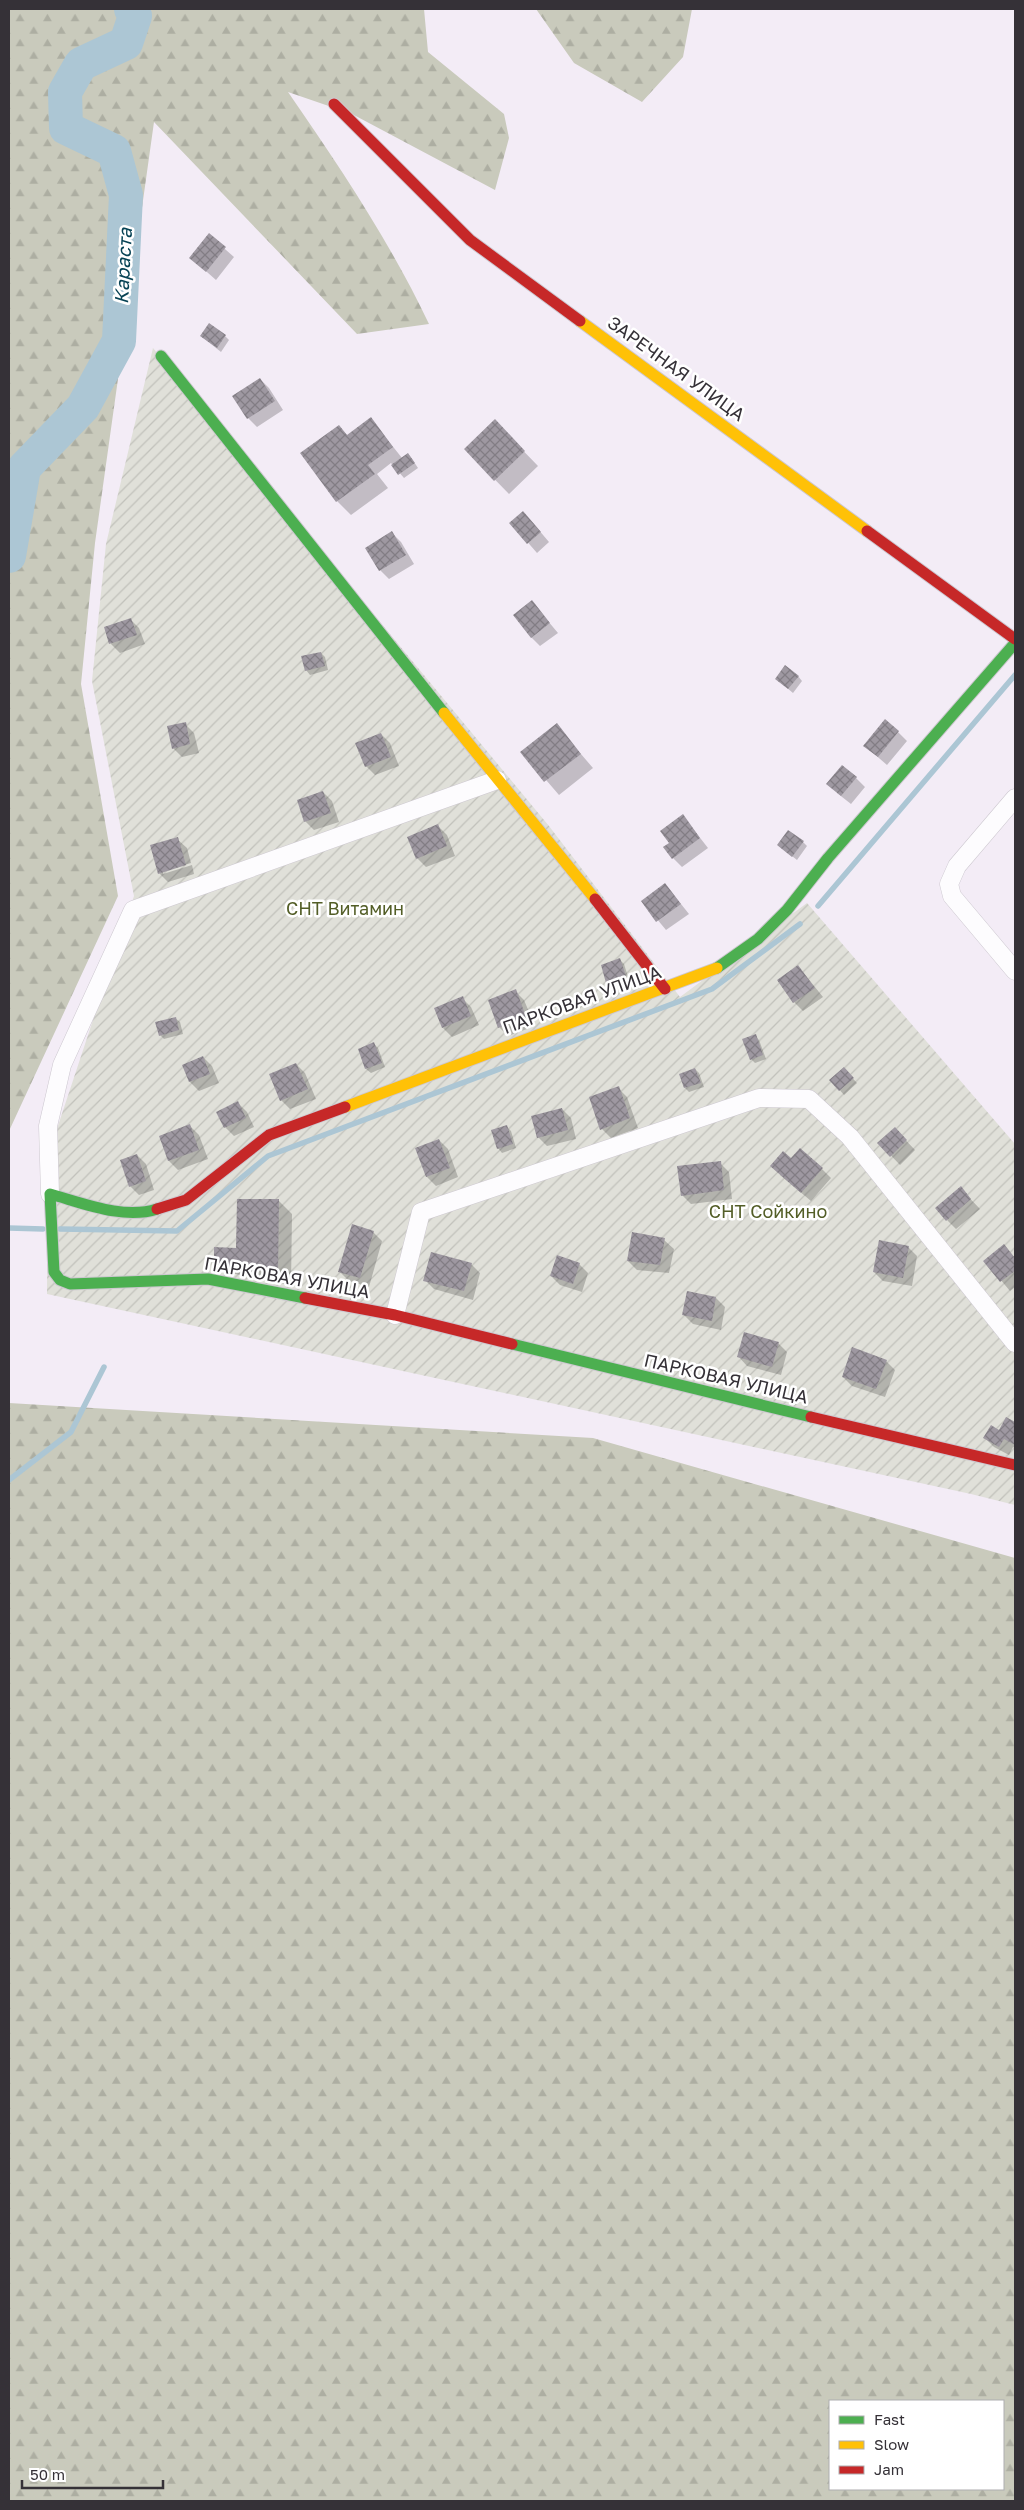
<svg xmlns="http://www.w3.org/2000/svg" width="1024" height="2510" font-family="'Golos Text',sans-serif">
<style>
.forest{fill:url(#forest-firs);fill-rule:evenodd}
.garden{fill:url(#garden-furrows)}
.shadow{fill:#0003}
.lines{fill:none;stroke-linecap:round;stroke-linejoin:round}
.stream{stroke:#acc6d4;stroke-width:5.5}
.river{stroke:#acc6d4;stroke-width:34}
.building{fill:url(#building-cross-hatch)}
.street-casing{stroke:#cdc8d0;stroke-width:19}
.fast-casing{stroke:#cdc8d0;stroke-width:13}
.slow-casing{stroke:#cdc8d0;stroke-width:13}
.jam-casing{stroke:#cdc8d0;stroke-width:13}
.street{stroke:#fdfcfe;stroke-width:18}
.fast{stroke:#4caf50;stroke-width:11}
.slow{stroke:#ffc107;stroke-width:11}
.jam{stroke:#c62828;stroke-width:11}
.labels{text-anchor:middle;stroke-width:5;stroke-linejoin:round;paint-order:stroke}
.street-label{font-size:18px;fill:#353137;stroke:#fff}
.park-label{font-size:18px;fill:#535e27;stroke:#fff}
.water-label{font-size:19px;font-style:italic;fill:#064254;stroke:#fff}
</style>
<defs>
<pattern id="forest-firs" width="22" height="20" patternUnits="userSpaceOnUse" patternTransform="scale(1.25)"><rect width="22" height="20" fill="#c9cabc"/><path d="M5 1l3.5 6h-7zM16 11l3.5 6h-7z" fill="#adaea2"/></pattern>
<pattern id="garden-furrows" width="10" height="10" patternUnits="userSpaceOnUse" patternTransform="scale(1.25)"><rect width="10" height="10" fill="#e0e0d9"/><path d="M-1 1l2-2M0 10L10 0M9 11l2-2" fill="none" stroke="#c1c1bb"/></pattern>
<pattern id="building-cross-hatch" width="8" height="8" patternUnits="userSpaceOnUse" patternTransform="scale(1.25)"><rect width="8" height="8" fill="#9e98a1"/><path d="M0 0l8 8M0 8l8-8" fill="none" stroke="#827d84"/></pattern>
</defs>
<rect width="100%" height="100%" fill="#f3ecf6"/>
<path class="forest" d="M9,9H424L428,52L504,114L509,138L495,190L352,114L288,92C340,167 390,242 429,324L357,334L154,122L95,543L81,684L118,896L9,1131Z
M536,9H692L683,57L642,102L574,63Z
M9,1403L593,1438L1015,1558V2501H9ZM830,2401H1003V2489H830Z"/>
<path class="garden" d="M153,348L549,826L680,997L807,903L1015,1144V1505L971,1494L47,1294L48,1156L134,896L92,681L106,544Z"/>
<path class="shadow" d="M209,235L234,257L216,280L191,258Z
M201,336H225L229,340L221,352Z
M260,379L269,388L283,410L257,427L248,418Z
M371,419L402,458L412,459L418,468L404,478L391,463L377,474L388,488L351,515L337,501L302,453L339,427L348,436Z
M508,435L538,466L509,494L465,449Z
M532,522L549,542L537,553L511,523Z
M392,533L401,542L414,564L389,579L380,570Z
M532,602L558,633L540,646L531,637Z
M130,619L139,628L145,644L120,653L111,644L105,628Z
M321,653L325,657L328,670L310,675L306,670Z
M798,676L802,681L793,693L781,683Z
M185,724L194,733L199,753L182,757L173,748Z
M556,725L593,768L559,795L522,752Z
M898,732L907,741L887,765L865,746Z
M381,734L390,743L399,766L375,775L366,766Z
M856,778L865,787L851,804L837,793Z
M323,792L332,801L339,822L314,830L305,821Z
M683,816L708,848L682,867L673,858Z
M438,826L447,835L455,856L426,867L417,858Z
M177,839L187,848L191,863L163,871V874L192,865L194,874L168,882L159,873Z
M803,842L807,846L797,860L778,845Z
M665,884L689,914L666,930L642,901Z
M620,960L624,964L629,980L611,986L607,982Z
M798,966L823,997L803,1011L794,1002Z
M515,991L524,1000L535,1026L508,1036L499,1027Z
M462,998L471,1007L479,1025L452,1037L443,1028Z
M175,1018L180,1022L183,1034L164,1039L160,1035Z
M755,1036L759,1040L766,1059L755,1063L751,1059Z
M374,1044L378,1048L385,1067L371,1073L366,1069L359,1050Z
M203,1057L212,1066L219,1083L199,1091L190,1082L184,1065Z
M296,1064L305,1073L316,1099L290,1109L281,1100Z
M695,1069L699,1073L704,1087L689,1092L685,1088Z
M844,1069L857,1083L844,1095L831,1080Z
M618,1088L627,1097L638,1128L611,1138L602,1129Z
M238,1103L247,1112L254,1127L234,1136L225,1127Z
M562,1109L571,1118L576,1139L547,1146L538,1137Z
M190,1126L199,1135L208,1159L178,1170L169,1161L160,1136Z
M507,1127L511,1131L516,1148L502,1153L498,1148Z
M895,1129L915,1150L900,1165L879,1143Z
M439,1140L448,1149L458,1177L436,1186L427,1177Z
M137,1155L146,1164L154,1190L139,1195L130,1186Z
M791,1160L822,1169L831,1178L811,1201L780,1175Z
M720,1163L729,1172L732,1199L691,1204L682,1195Z
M960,1188L980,1209L956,1229L947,1220Z
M279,1201L292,1214L291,1285L215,1270L237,1249Z
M373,1232L382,1241L369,1287L349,1281L340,1272Z
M664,1240L674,1249L669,1273L637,1270L628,1261Z
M1004,1246L1015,1258V1287L1010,1291L985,1261Z
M908,1247L917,1256L912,1286L883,1281L874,1272Z
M471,1264L480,1273L473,1300L434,1289L425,1280Z
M579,1264L588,1273L582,1292L560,1285L551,1276Z
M716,1298L725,1307L721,1330L693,1324L684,1315Z
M778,1343L787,1352L781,1375L747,1366L738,1356Z
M886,1361L895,1370L885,1397L852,1386L843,1377Z
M1007,1419L1015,1424V1448L1013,1447L1009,1455L994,1447L985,1438L1000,1432Z"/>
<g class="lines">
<path class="stream" d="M818,906L1015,675
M9,1228L43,1229
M60,1229L177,1231L268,1156L712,989L800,924
M9,1480L71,1432L104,1367"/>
<path class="river" d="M9,556L24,468L83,407L119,341L126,195L114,151L66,128L65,92L81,64L126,43L135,16L131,9"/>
</g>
<path class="building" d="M209,233L226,247L206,272L189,258Z
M209,323L226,335L217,348L200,336Z
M260,378L275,401L247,419L232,396Z
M371,417L393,447L368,465L375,474L336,502L300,453L339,425L347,435Z
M495,419L525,451L494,481L464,449Z
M408,453L415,463L398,475L391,465Z
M523,511L541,532L527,544L509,523Z
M392,531L406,555L379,571L365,548Z
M532,600L550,623L531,638L513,615Z
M131,618L137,635L109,644L104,627Z
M321,652L325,666L305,671L301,656Z
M785,665L799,676L788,689L775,679Z
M885,719L899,731L878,757L863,746Z
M186,722L190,744L172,749L167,726Z
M557,723L581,754L544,782L520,752Z
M381,733L391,757L365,767L355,743Z
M842,765L857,777L841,796L826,784Z
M323,791L331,813L304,822L297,800Z
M683,814L700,838L672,859L663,847L669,843L660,831Z
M438,824L447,846L416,859L407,837Z
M788,830L804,841L792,857L777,845Z
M178,837L186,865L158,874L150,845Z
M665,883L681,904L656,922L641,901Z
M620,958L626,976L606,983L601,965Z
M798,965L815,988L793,1003L777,980Z
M516,989L526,1017L498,1028L488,1000Z
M463,996L471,1016L442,1028L434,1008Z
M176,1017L179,1030L159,1036L155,1022Z
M756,1034L763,1055L750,1060L742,1039Z
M374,1042L382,1063L365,1069L358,1049Z
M203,1056L210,1074L189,1082L182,1065Z
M296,1063L308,1089L280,1101L269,1074Z
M844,1067L854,1078L839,1091L829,1080Z
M695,1068L701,1083L684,1088L679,1074Z
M619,1086L630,1118L600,1130L589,1097Z
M238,1101L246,1118L224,1128L216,1112Z
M562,1108L568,1130L537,1138L531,1116Z
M190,1124L199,1150L168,1161L159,1136Z
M507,1125L513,1144L497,1149L491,1130Z
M895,1127L907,1140L890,1157L877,1143Z
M439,1139L450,1168L426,1177L415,1148Z
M800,1148L823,1168L801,1193L770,1166L783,1151L791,1158Z
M137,1154L146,1181L129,1187L120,1160Z
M721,1161L724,1190L681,1196L677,1166Z
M961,1186L971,1199L946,1221L935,1208Z
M237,1199H279L278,1271H214V1247L236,1248Z
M352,1224L374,1231L360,1278L338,1272Z
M632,1232L665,1238L660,1265L627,1261Z
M879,1240L909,1246L903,1278L873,1272Z
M1004,1244L1015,1258V1271L1000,1282L983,1261Z
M431,1252L472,1263L464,1291L423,1281Z
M557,1255L580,1263L573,1284L550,1276Z
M687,1291L716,1297L712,1321L682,1315Z
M744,1332L779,1342L772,1367L737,1357Z
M852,1347L887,1360L876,1389L842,1377Z
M1006,1417L1015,1422V1445L1004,1439L999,1447L983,1438L991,1425L999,1430Z"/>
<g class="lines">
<defs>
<path id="street" d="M1015,798L957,866L949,884L952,896L1015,971
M50,1194L48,1126L62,1065L133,910L497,780
M395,1315L421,1212L759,1098L809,1099L850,1137L1015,1343"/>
<path id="fast" d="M161,356L444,713
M717,968L758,939L787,910L828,858L1015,643
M157,1209C124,1220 83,1203 50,1194L54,1272L60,1280L70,1284L208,1279L305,1298
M512,1344L811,1417"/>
<path id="slow" d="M580,321L867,531
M444,713L595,899
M345,1107L717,968"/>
<path id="jam" d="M334,104L470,240L580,321
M867,531L1015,639
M595,899L665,989
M157,1209L186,1200L269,1135L345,1107
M305,1298L395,1315L512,1344
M811,1417L1015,1465"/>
</defs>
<use href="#street" class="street-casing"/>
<use href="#fast" class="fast-casing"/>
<use href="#slow" class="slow-casing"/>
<use href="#jam" class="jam-casing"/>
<use href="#street" class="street"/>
<use href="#fast" class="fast"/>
<use href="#slow" class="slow"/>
<use href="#jam" class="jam"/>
</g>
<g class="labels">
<g class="street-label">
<text transform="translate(676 369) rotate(36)" y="6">ЗАРЕЧНАЯ УЛИЦА</text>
<text transform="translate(582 1000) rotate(-20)" y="6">ПАРКОВАЯ УЛИЦА</text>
<text transform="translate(287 1278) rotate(10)" y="6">ПАРКОВАЯ УЛИЦА</text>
<text transform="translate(726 1379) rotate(13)" y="6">ПАРКОВАЯ УЛИЦА</text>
</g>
<g class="park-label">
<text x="345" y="915">СНТ Витамин</text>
<text x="768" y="1218">СНТ Сойкино</text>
</g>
<g class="water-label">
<text transform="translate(123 266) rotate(-87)" y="7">Караста</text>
</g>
</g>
<rect width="1024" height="2510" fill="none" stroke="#353137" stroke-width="20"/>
<rect x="829" y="2400" width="175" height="90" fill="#ffffff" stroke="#aeadaf"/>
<rect x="839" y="2416" width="25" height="8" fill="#4caf50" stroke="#aeadaf"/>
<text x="874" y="2425" font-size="15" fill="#353137">Fast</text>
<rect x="839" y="2441" width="25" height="8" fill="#ffc107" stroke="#aeadaf"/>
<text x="874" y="2450" font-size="15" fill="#353137">Slow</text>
<rect x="839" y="2466" width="25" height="8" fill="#c62828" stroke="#aeadaf"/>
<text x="874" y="2475" font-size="15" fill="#353137">Jam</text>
<path d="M22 2480v8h141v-8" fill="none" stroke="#353137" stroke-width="2.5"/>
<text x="30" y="2480" font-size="15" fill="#353137" stroke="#ffffff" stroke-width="4" paint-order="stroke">50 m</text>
</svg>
